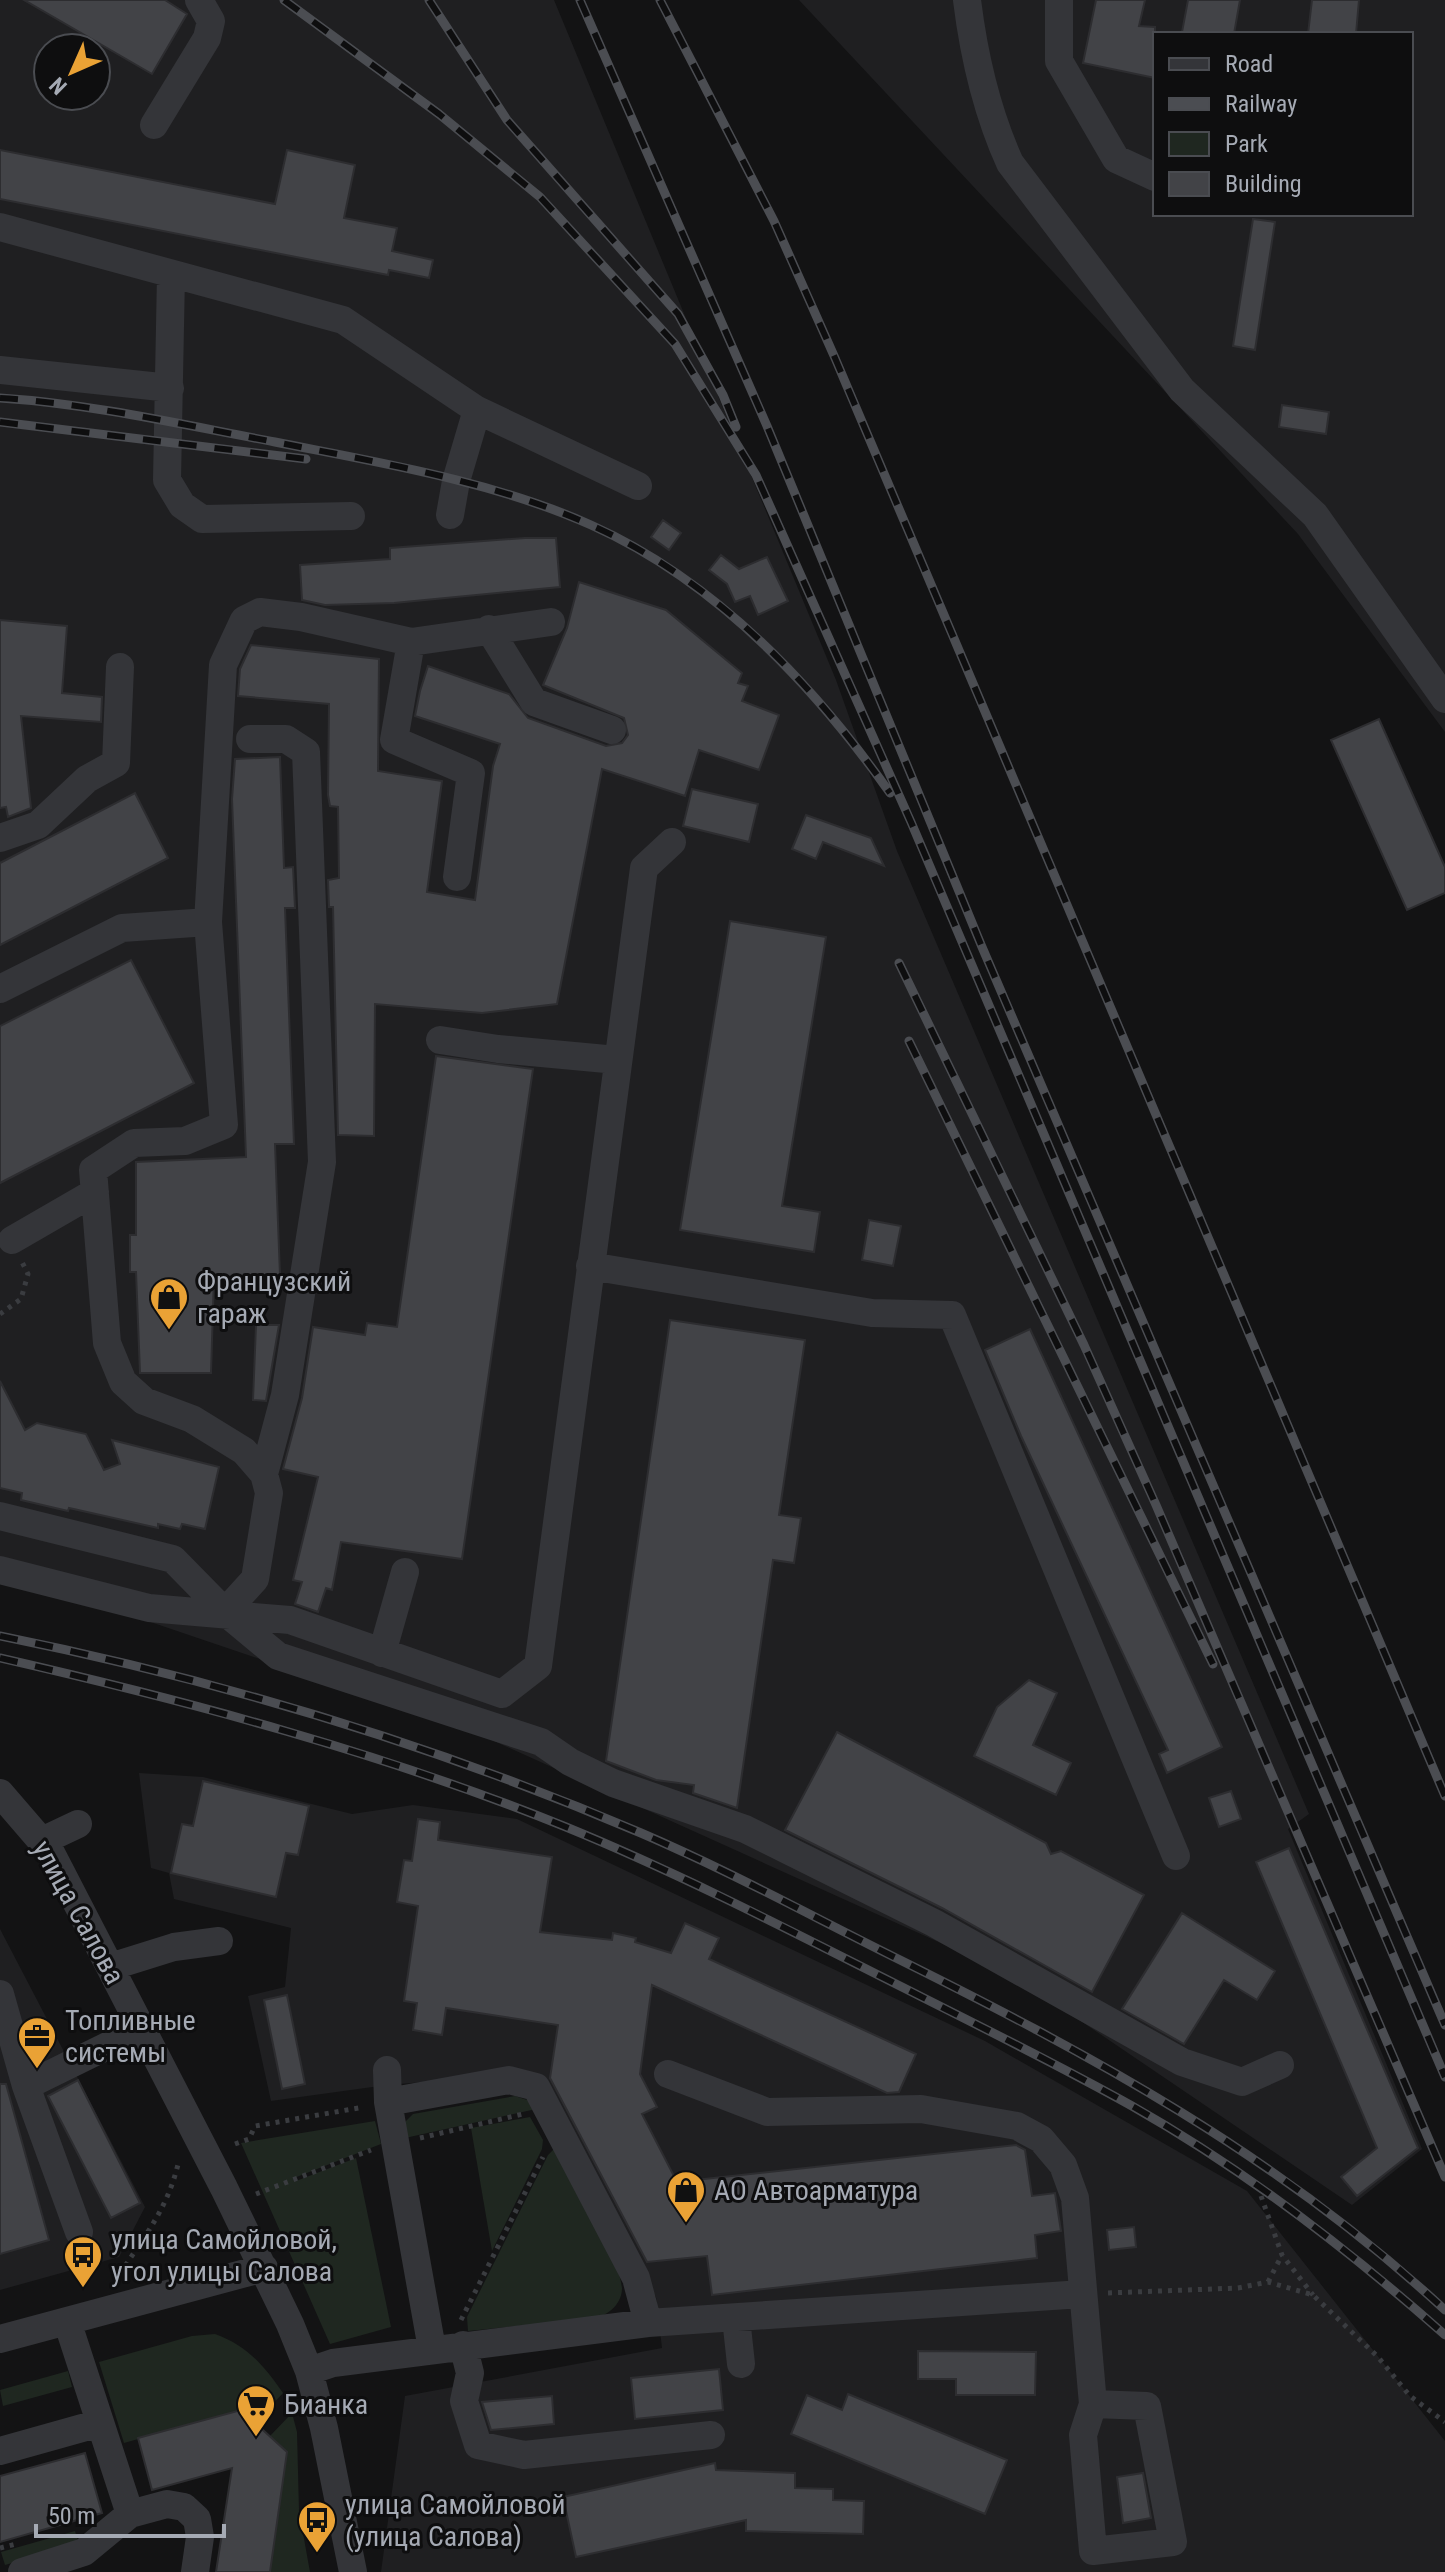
<svg xmlns="http://www.w3.org/2000/svg" width="1445" height="2572" font-family="'Roboto Condensed',sans-serif">
<style>
.built{fill:#1f1f21;fill-rule:evenodd}
.green{fill:#1f2720}
.building{fill:#424347;stroke:#2d2d30;stroke-width:2}
.lines{fill:none;stroke-linecap:round;stroke-linejoin:round}
.path{stroke:#3a3c40;stroke-width:5;stroke-dasharray:4 6;stroke-linecap:butt}
.minor{stroke:#343539;stroke-width:28}
.rail-casing{stroke:#4b4d52;stroke-width:9}
.rail{stroke:#0e0e0f;stroke-width:6;stroke-dasharray:18;stroke-linecap:butt}
.labels{text-anchor:middle;stroke-width:6;stroke-linejoin:round;paint-order:stroke}
.poi-label{font-size:28px;fill:#a5aab4;stroke:#0e0e0f;text-anchor:start}
.street-label{font-size:28px;fill:#a5aab4;stroke:#0e0e0f}
</style>
<rect width="100%" height="100%" fill="#131314"/>
<path class="built" d="M0,0H554L836,680L897,851L1309,1814L1288,1829L1422,2149L1352,2205L1016,1977L472,1731L6,1573L0,1562ZM48,48H96V96H48Z
M799,0H1445V732L1298,534ZM1155,34H1411V214H1155Z
M139,1773L203,1777L352,1814L413,1805L517,1819L985,2041L1247,2191L1445,2441V2572H381L405,2396L662,2348L656,2297L545,2084L511,2075L387,2085L271,2101L248,1996L285,1987L291,1928L174,1899L169,1873L151,1868Z
M0,1929L145,2207L119,2257L0,2290Z"/>
<path class="green" d="M515,2096L527,2100L536,2109L405,2138V2122L413,2114Z
M530,2117L543,2140L542,2149L492,2251L471,2128Z
M375,2121L381,2144L294,2178L296,2181L356,2158L391,2327L330,2344L241,2143Z
M555,2148C570,2177 621,2260 622,2288C622,2303 610,2314 596,2318L468,2331L467,2317L548,2155Z
M215,2334C248,2346 263,2365 283,2393L255,2423L241,2410L124,2443L99,2362L192,2336Z
M68,2371L72,2387L3,2406L0,2390Z
M292,2413L297,2432L299,2511L310,2572H270L287,2452L270,2436Z
M75,2531L79,2544L5,2565L1,2552Z"/>
<path class="building" d="M24,0H165L187,14L152,74Z
M1096,0H1145L1139,26L1155,27V78L1083,63Z
M1188,0H1240L1234,34L1182,32Z
M1312,0H1359L1356,34H1308Z
M0,150L275,204L287,150L355,165L344,218L397,228L392,251L433,260L429,278L389,270L388,275L0,199Z
M1253,219L1275,222L1255,350L1233,346Z
M1282,405L1329,412L1326,434L1279,427Z
M663,520L681,533L669,550L651,537Z
M525,538H556L560,587L394,603L325,605L302,600L300,565L390,559V548Z
M721,555L739,569L767,557L788,601L758,615L750,596L735,602L727,584L709,570Z
M579,582L666,610L742,673L738,683L748,686L742,701L779,715L759,770L699,750L685,796L602,769L557,1004L482,1013L375,1004L374,1136L338,1135L333,907H329L328,880L339,878L338,807L330,806L328,795L329,704L238,696L240,669L251,645L379,659L378,771L442,781L427,892L475,900L493,766L500,744L415,716L420,691L428,666L509,694L528,718L606,746L622,743L628,735L624,718L543,685L567,628Z
M0,620L67,626L62,693L102,697L101,722L21,716L31,808L8,817L6,807L0,808Z
M1379,719L1445,867V893L1407,910L1331,740Z
M280,757L284,868L293,867L295,908H285L294,1144H275L280,1275L214,1277L211,1373H140L136,1272H130V1235H136V1162L246,1157L232,799L235,759Z
M692,789L758,804L749,842L683,826Z
M135,793L168,858L0,945V863Z
M806,815L871,838L884,866L823,842L816,859L792,849Z
M730,921L826,937L782,1206L820,1212L814,1252L680,1230Z
M131,960L194,1083L0,1183V1026Z
M436,1056L533,1069L462,1559L341,1542L332,1590L326,1588L318,1612L295,1604L302,1582L293,1580L318,1477L283,1469L302,1398L313,1327L365,1335L367,1323L397,1327Z
M869,1220L901,1226L893,1266L862,1260Z
M670,1320L805,1340L779,1515L801,1518L794,1563L773,1560L737,1808L693,1793L694,1785L656,1780L606,1761Z
M256,1325H279L266,1401L253,1400Z
M1030,1329L1222,1747L1167,1773L1159,1754L1168,1750L1021,1436L985,1350Z
M0,1381L25,1430L37,1423L86,1434L104,1470L120,1464L112,1440L219,1467L205,1529L182,1524L180,1529L158,1524V1528L69,1508L68,1511L21,1500L22,1493L0,1488Z
M1029,1680L1057,1693L1033,1745L1071,1763L1056,1795L974,1756L997,1707Z
M837,1732L1046,1843L1051,1854L1061,1851L1144,1895L1092,1992L942,1908L785,1830Z
M203,1781L309,1806L298,1855L286,1853L276,1897L171,1873L182,1824L193,1826Z
M1231,1791L1241,1819L1219,1827L1209,1798Z
M418,1819L440,1822L438,1840L552,1857L540,1932L612,1940L613,1933L636,1938L635,1942L671,1953L685,1923L719,1938L709,1959L916,2054L899,2092L887,2093L652,1985L640,2074L657,2107L642,2114L677,2182L1016,2145L1025,2150L1032,2196L1055,2193L1061,2231L1035,2235L1037,2258L712,2295L707,2256L647,2262L550,2078L558,2025L446,2008L442,2035L413,2030L417,2003L404,2001L418,1906L397,1902L404,1860L412,1861Z
M1289,1848L1418,2148L1357,2196L1341,2177L1377,2148L1256,1862Z
M1182,1913L1275,1971L1257,2000L1224,1980L1184,2044L1122,2009Z
M287,1995L305,2084L282,2089L264,2000Z
M78,2080L140,2203L111,2218L48,2096Z
M0,2084H6L49,2240L0,2254Z
M1134,2227L1136,2247L1109,2250L1107,2230Z
M918,2351L1036,2352L1035,2395H956V2379H918Z
M719,2369L723,2410L635,2419L631,2378Z
M848,2394L1007,2460L985,2514L791,2434L807,2395L842,2410Z
M552,2396L554,2424L491,2430L482,2402Z
M241,2410L287,2452L270,2572H216L232,2468L152,2490L138,2438Z
M85,2453L102,2513L0,2542V2476Z
M715,2463L716,2470L795,2473V2488L833,2489V2500L864,2501L863,2534L746,2531V2520L576,2557L563,2497Z
M1143,2473L1151,2518L1123,2523L1117,2477Z"/>
<g class="lines">
<path class="path" d="M0,1314L21,1299L28,1274L21,1260
M420,2138L523,2114
M235,2144L249,2139L255,2126L364,2107
M256,2194L371,2150
M1261,2196L1282,2255L1313,2295
M120,2274C146,2233 168,2209 179,2160
M1268,2282L1282,2255
M1108,2293L1238,2288L1268,2282L1313,2295L1378,2357L1410,2396L1445,2422
M461,2320L543,2157
M0,2548L16,2544"/>
<path class="minor" d="M967,0C974,57 986,110 1010,163L1182,390L1315,515L1445,699
M1059,0V61L1116,159L1155,177
M154,125L207,38L211,21L199,0
M0,227L343,320L477,410L638,486
M171,275L167,480L182,505L202,519L351,516
M0,370L170,388
M450,515L456,481L477,410
M489,629L534,702L612,730
M411,642L394,740L471,773L457,877
M250,739H286L306,752L322,1162L285,1395L264,1474
M0,838L38,825L87,779L116,763L120,667
M0,989L122,928L208,922
M440,1040L498,1049L617,1060
M12,1240L95,1192
M590,1266L872,1313L952,1315L1176,1856
M0,1516L173,1559L225,1612L278,1656L541,1742L570,1762L613,1783L745,1829L934,1923L1182,2062L1242,2082L1280,2065
M0,1570L149,1608L290,1620L502,1694L538,1666L644,868L672,842
M225,1612L255,1579L269,1493L264,1474L244,1451L192,1419L144,1401L123,1382L107,1343L93,1170L134,1143L185,1141L224,1125L208,922L223,665L244,620L260,612L301,617L411,642L551,622
M382,1653L405,1572
M0,1793L50,1851L224,2188L290,2324L309,2371L324,2428L353,2572
M42,1841L78,1824
M110,1967L174,1947L219,1941
M0,1994L26,2086L79,2232
M387,2070L388,2102L432,2349
M668,2074L767,2112L921,2109L1017,2126L1041,2139L1063,2165L1075,2198L1093,2404L1083,2435L1093,2551L1173,2542L1147,2406L1093,2404
M26,2086L142,2029
M388,2102L509,2080L536,2087L636,2278L648,2323
M736,2318L741,2364
M67,2321L130,2514
M0,2339L264,2268
M463,2345L470,2373L464,2401L478,2445L524,2455L711,2435
M309,2371L333,2363L648,2323L1082,2294
M0,2451L100,2423
M22,2572L84,2552L130,2514L167,2504L184,2507L197,2519L200,2537L195,2572"/>
<defs>
<path id="rail" d="M284,0L439,114L540,197L675,344L756,475L911,822L1445,2077
M429,0L507,120L678,314L723,395L736,427
M580,0L767,426L982,947L1445,2025
M660,0L774,221L835,358L1445,1796
M0,398C93,404 184,425 275,442C381,463 493,481 591,525C716,581 813,684 890,793
M0,422L306,459
M899,963L1084,1345L1156,1505L1445,2177
M909,1041L1213,1664
M0,1636C219,1680 435,1745 641,1833C725,1869 806,1913 888,1954C1092,2055 1276,2154 1445,2310
M0,1658C192,1702 383,1753 566,1827C681,1874 791,1931 902,1987C979,2026 1057,2064 1132,2106C1245,2170 1348,2249 1445,2335"/>
</defs>
<use href="#rail" class="rail-casing"/>
<use href="#rail" class="rail"/>
</g>
<defs>
<symbol id="shop-pin" viewBox="-11 -11 22 30"><path d="M0 17L-7.5 6A9.5 9.5 0 1 1 7.5 6Z" fill="#eaa235" stroke="#0e0e0f"/><path d="M-5-2.5h2.3a2.7 3.5 0 0 1 5.4 0H5L5.5 6h-11ZM-1.5-2.5h3a1.5 2.3 0 0 0-3 0Z" fill="#111"/></symbol>
<symbol id="office-pin" viewBox="-11 -11 22 30"><path d="M0 17L-7.5 6A9.5 9.5 0 1 1 7.5 6Z" fill="#eaa235" stroke="#0e0e0f"/><path d="M-6-3h4V-5.5h4V-3h4V5H-6ZM-1-4.5V-3h2v-1.5ZM-6 0V1H6V0Z" fill="#111"/></symbol>
<symbol id="bus-pin" viewBox="-11 -11 22 30"><path d="M0 17L-7.5 6A9.5 9.5 0 1 1 7.5 6Z" fill="#eaa235" stroke="#0e0e0f"/><path d="M-5-6H5V4H4V6H2V4H-2V6H-4V4H-5ZM-3.5-4V0h7V-4ZM-3.5 1.2v1.5H-2V1.2ZM2 1.2v1.5H3.5V1.2Z" fill="#111"/></symbol>
<symbol id="supermarket-pin" viewBox="-11 -11 22 30"><path d="M0 17L-7.5 6A9.5 9.5 0 1 1 7.5 6Z" fill="#eaa235" stroke="#0e0e0f"/><path d="M-6-5.5h2.5l.6 2H6L4.5 2H-2.5L-4.4-4H-6ZM-1.5 3.2a1.3 1.3 0 1 0 .1 0ZM3 3.2a1.3 1.3 0 1 0 .1 0Z" fill="#111"/></symbol>
</defs>
<g fill-rule="evenodd">
<use href="#shop-pin" x="147" y="1275" width="44" height="60"/>
<use href="#office-pin" x="15" y="2014" width="44" height="60"/>
<use href="#shop-pin" x="664" y="2168" width="44" height="60"/>
<use href="#bus-pin" x="61" y="2233" width="44" height="60"/>
<use href="#supermarket-pin" x="234" y="2382" width="44" height="60"/>
<use href="#bus-pin" x="295" y="2498" width="44" height="60"/>
</g>
<g class="labels">
<g class="poi-label">
<text x="197" y="1291">Французский<tspan x="197" dy="32">гараж</tspan></text>
<text x="65" y="2030">Топливные<tspan x="65" dy="32">системы</tspan></text>
<text x="714" y="2200">АО Автоарматура</text>
<text x="111" y="2249">улица Самойловой,<tspan x="111" dy="32">угол улицы Салова</tspan></text>
<text x="284" y="2414">Бианка</text>
<text x="345" y="2514">улица Самойловой<tspan x="345" dy="32">(улица Салова)</tspan></text>
</g>
<g class="street-label">
<text transform="translate(79 1912) rotate(61)" y="10">улица Салова</text>
</g>
</g>
<rect x="1153" y="32" width="260" height="184" fill="#0e0e0f" stroke="#4a4c51" stroke-width="2"/>
<rect x="1169" y="58" width="40" height="12" fill="#343539" stroke="#4a4c51" stroke-width="2"/>
<text x="1225" y="72" font-size="24" fill="#a5aab4">Road</text>
<rect x="1169" y="98" width="40" height="12" fill="#4b4d52" stroke="#4a4c51" stroke-width="2"/>
<text x="1225" y="112" font-size="24" fill="#a5aab4">Railway</text>
<rect x="1169" y="132" width="40" height="24" fill="#1f2720" stroke="#4a4c51" stroke-width="2"/>
<text x="1225" y="152" font-size="24" fill="#a5aab4">Park</text>
<rect x="1169" y="172" width="40" height="24" fill="#424347" stroke="#4a4c51" stroke-width="2"/>
<text x="1225" y="192" font-size="24" fill="#a5aab4">Building</text>
<g transform="translate(72 72) rotate(225)"><circle r="38" fill="#0e0e0f" stroke="#4a4c51" stroke-width="2"/>
<path d="M0-6L14 30L0 20L-14 30Z" fill="#eaa235"/>
<text y="-12" font-size="22" font-weight="bold" text-anchor="middle" fill="#a5aab4">N</text>
</g>
<path d="M36 2524v12h188v-12" fill="none" stroke="#a5aab4" stroke-width="4"/>
<text x="48" y="2524" font-size="24" fill="#a5aab4" stroke="#0e0e0f" stroke-width="6" paint-order="stroke">50 m</text>
</svg>
